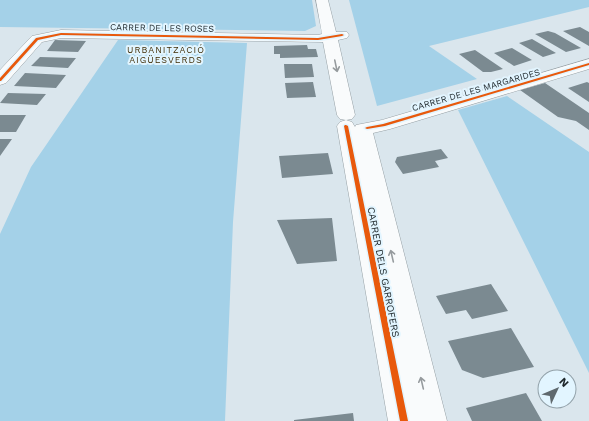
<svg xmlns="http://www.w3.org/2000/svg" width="589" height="421" font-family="'Work Sans',sans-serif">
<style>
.green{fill:#a4d1e8}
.building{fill:#7b8a91}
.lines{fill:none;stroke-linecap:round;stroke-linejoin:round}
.minor-casing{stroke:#96a0a5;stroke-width:1}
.minor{fill:#f9fbfc;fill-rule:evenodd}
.cycleway-casing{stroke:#e2f5ff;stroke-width:3}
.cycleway{fill:#e8590c;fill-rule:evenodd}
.oneway{stroke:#969b9e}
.labels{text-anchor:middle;stroke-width:4;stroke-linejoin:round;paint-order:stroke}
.far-street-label{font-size:9px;fill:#1d262a;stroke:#e2f5ff}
.far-neighbourhood-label{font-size:9px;letter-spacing:1px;fill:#412d05;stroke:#e2f5ff}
.street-label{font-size:10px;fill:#1d262a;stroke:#e2f5ff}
</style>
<rect width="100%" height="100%" fill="#dae6ed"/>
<path class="green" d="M0,0H312L316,26L305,31L0,27Z
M349,0H589V7L429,46L477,79L377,106Z
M118,40L247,43L233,222L225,421H0V234L31,167Z
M507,96L589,152V373L458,110Z"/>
<path class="building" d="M580,27L589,32V46L563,31Z
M548,31L555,33L581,48L566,52L535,34Z
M532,39L556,53L543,57L519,43Z
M55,40L86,41L78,52L47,51Z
M307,45L308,49H316L318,57L280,58V54H274V46Z
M512,48L532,60L514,66L494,53Z
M475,50L503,69L491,72H483L459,54Z
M40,57L76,58L68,68L31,66Z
M284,64H312L314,77L285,78Z
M25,73L66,75L56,88L14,86Z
M313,82L316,97L287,98L285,83Z
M587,82L589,83V102L568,88Z
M545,83L589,113V130L576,121L558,117L520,90Z
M8,93L46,94L37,105L0,103Z
M0,115H26L16,132H0Z
M0,139H12L0,156Z
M441,149L448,158L435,161L439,167L403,174L395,162L397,157Z
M328,153L333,174L282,178L279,156Z
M332,218L337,261L297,264L277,220Z
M491,284L508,311L472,319L466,310L446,314L436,296Z
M511,328L534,367L483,378L462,370L448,341Z
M526,393L542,421H472L466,408Z
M353,413L354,421H294V420Z"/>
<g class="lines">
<defs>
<path id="minor" d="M316,0H328L336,32H347L349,35L347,38L338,40L355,115L352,119L346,120L340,119L337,115L323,42L61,38L42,42L6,83L0,85V70L32,36L61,30L318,35L322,34Z
M589,59V69L390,129L373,133L447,421H388L337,126L340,122L346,120L352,122L355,127L356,125L382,120Z"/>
</defs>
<use href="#minor" class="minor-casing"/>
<use href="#minor" class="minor"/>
<defs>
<path id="cycleway" d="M61,33L318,38L342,34L344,35L342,36L318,40L61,35L38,40L1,81H0V78L36,38Z
M589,63V65L385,126L367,129L365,128L367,127L383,124Z
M345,125H346L348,126L408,421H400L344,126Z"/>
</defs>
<use href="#cycleway" class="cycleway-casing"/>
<use href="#cycleway" class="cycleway"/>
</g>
<defs><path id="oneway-shaft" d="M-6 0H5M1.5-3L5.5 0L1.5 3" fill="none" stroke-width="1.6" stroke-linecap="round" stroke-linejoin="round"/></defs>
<g class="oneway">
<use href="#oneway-shaft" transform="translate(336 66) rotate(78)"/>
<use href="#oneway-shaft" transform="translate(392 256) rotate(-103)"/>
<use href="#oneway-shaft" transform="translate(422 383) rotate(-103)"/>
</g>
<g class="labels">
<g class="far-street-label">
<text transform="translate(162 28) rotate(1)" y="3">CARRER DE LES ROSES</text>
<text transform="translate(476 90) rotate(-16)" y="3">CARRER DE LES MARGARIDES</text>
</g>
<g class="far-neighbourhood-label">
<text x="166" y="53">URBANITZACIÓ<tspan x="166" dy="10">AIGÜESVERDS</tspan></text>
</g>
<g class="street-label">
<text transform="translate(384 272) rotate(79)" y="4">CARRER DELS GARROFERS</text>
</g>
</g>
<g transform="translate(557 389) rotate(46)"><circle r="19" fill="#e2f5ff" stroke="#93a2aa"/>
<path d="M0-3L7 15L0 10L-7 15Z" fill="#5f696e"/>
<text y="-6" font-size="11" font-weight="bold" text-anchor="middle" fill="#1d262a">N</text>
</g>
</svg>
